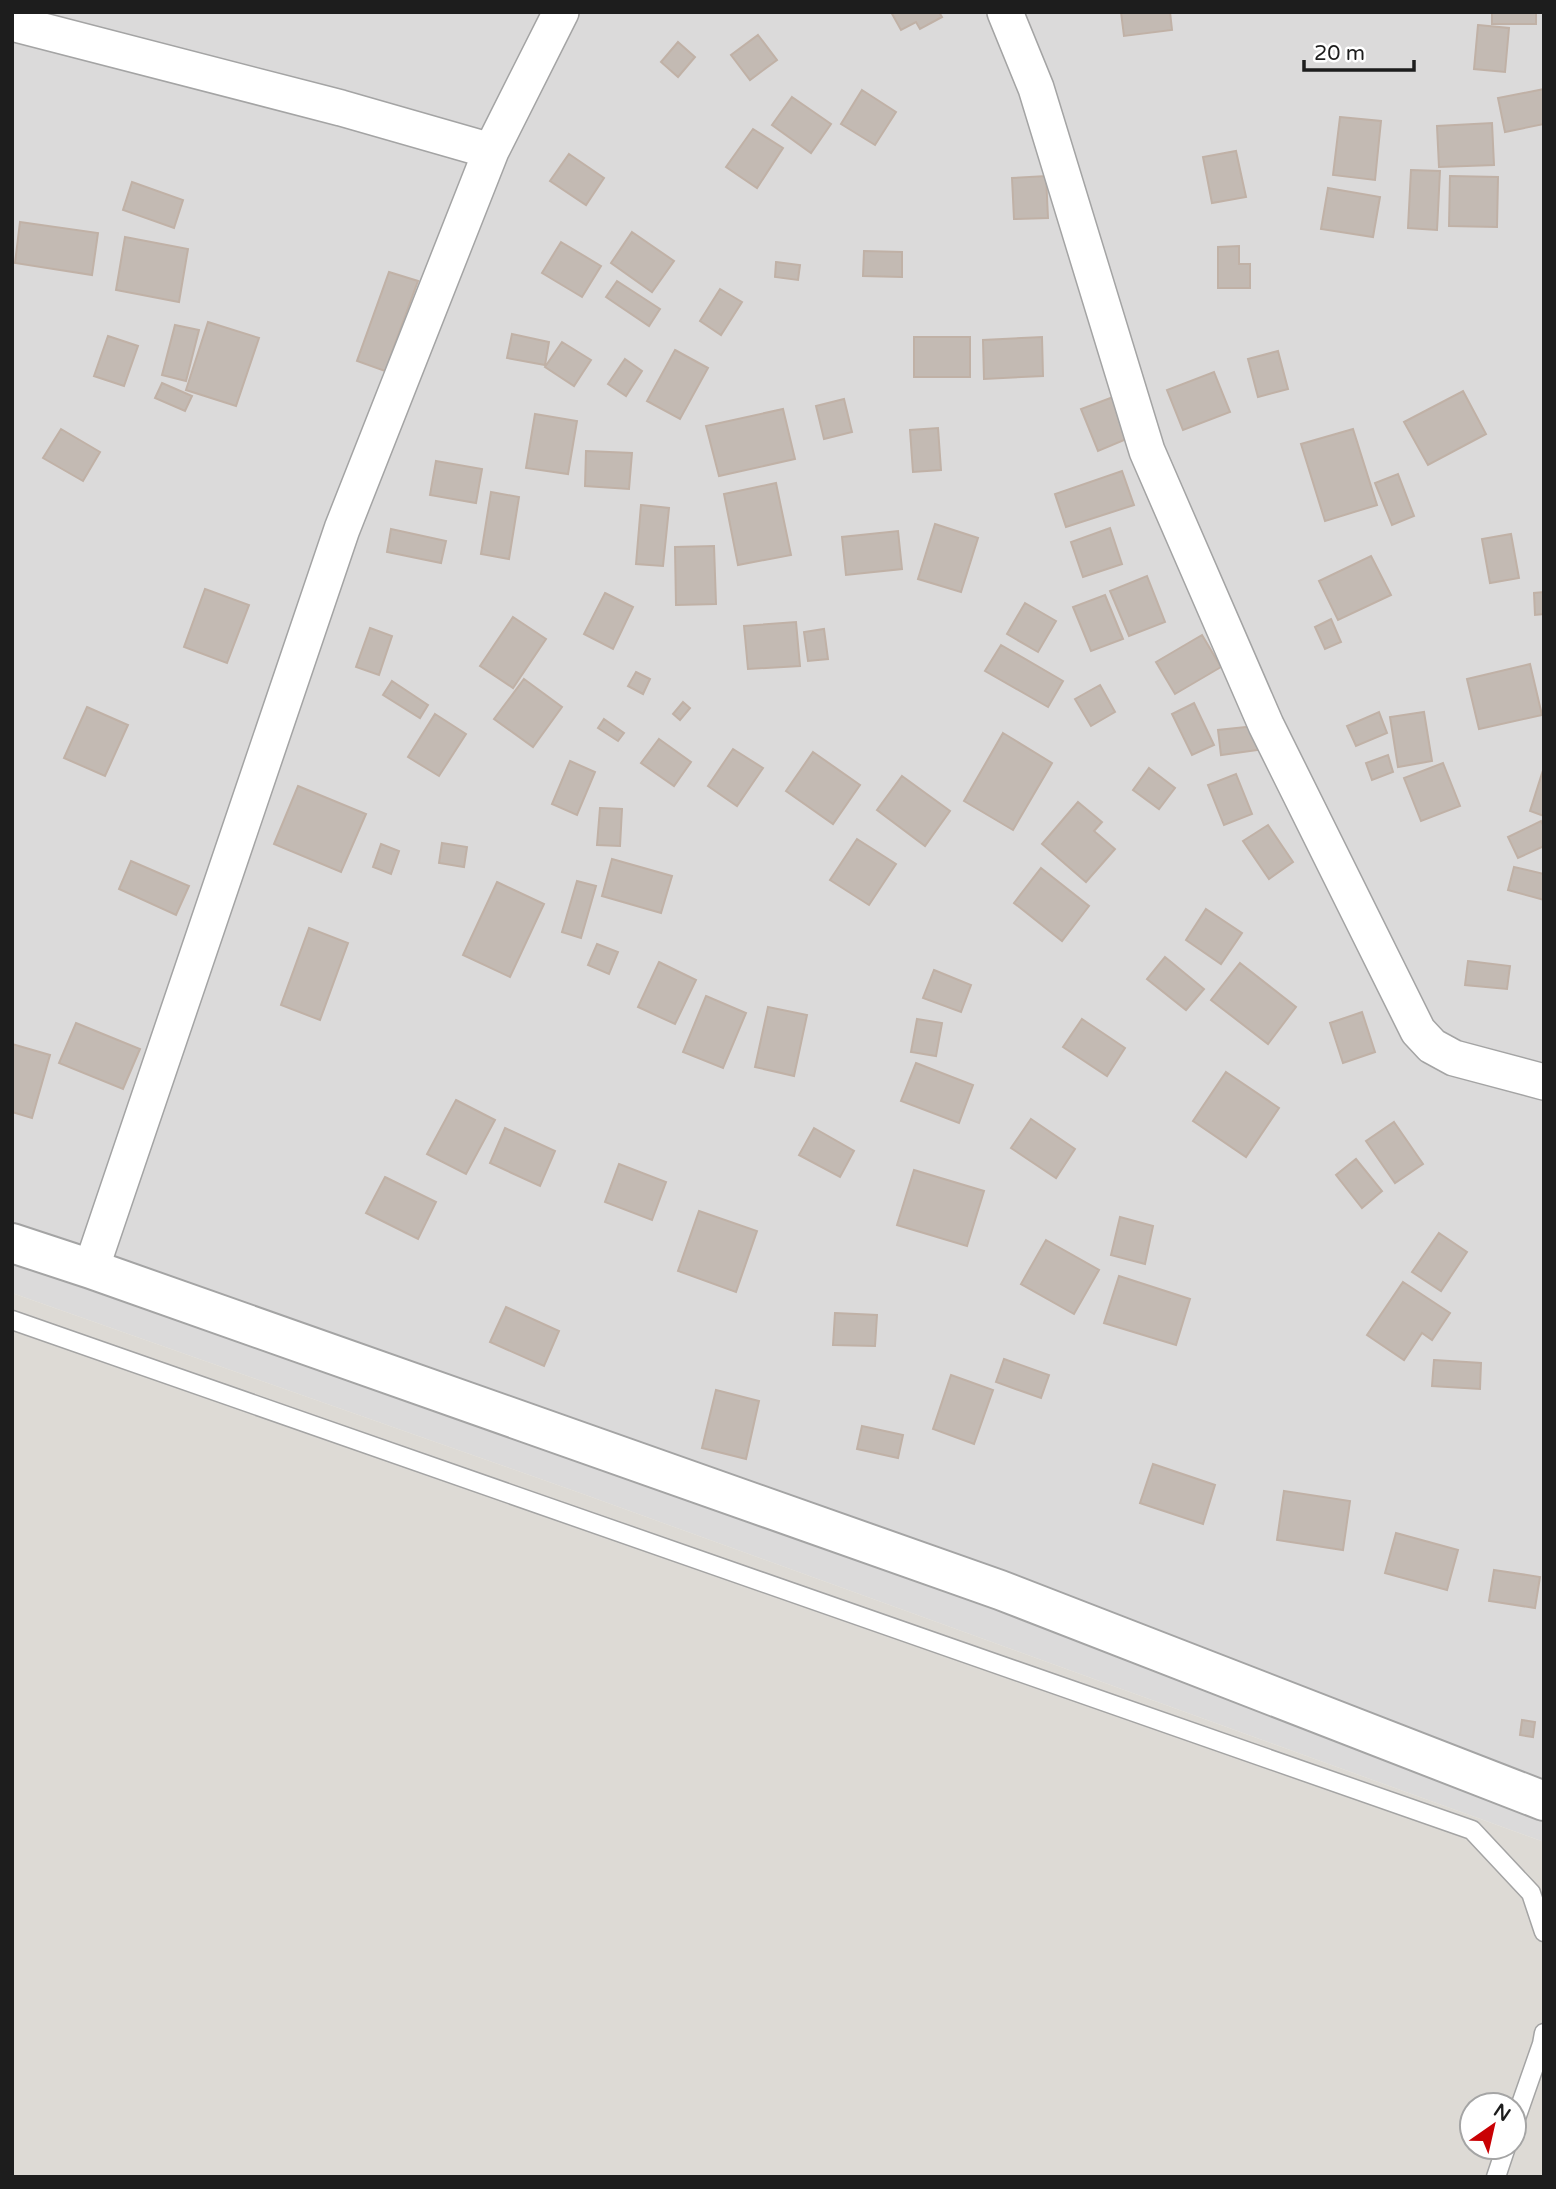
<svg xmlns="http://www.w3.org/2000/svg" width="1556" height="2189" font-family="'Varela Round',sans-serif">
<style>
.residential{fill:#dbdada}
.airport{fill:#dddad5;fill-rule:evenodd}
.building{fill:#c3bab3;stroke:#c0b1a6;stroke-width:2}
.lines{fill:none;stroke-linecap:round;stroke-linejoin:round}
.service-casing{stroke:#a4a4a4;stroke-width:21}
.minor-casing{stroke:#a4a4a4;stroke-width:38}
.tertiary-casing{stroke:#a4a4a4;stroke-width:42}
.service{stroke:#fff;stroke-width:18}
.minor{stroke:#fff;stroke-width:35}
.tertiary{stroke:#fff;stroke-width:38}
</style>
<rect width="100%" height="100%" fill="#eeebe3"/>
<path class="residential" d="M12,12H1544V1842L583,1494L12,1293Z"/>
<path class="airport" d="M12,1293L583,1494L1544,1842V2169L1541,2177H12ZM1472,2105H1514V2147H1472Z"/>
<path class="building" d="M891,12H939L942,17L920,29L916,22L901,30Z
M1121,12H1170L1172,30L1124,36Z
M1492,12H1536V24H1492Z
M1478,25L1509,28L1505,72L1474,69Z
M758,35L777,60L750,80L731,55Z
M678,42L695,57L678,77L661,62Z
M1544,89V124L1505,132L1498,98Z
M862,90L896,112L875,145L841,124Z
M792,97L831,124L811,153L772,125Z
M1340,117L1381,121L1375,180L1333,175Z
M1492,123L1494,165L1439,167L1437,126Z
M753,129L783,148L757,188L726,167Z
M1236,151L1246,197L1212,203L1203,157Z
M569,154L604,178L586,205L550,181Z
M1411,170L1440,171L1437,230L1408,228Z
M1046,176L1048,218L1014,219L1012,178Z
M1450,176L1498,177L1497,227L1449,226Z
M132,182L183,200L174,228L123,210Z
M1328,188L1380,197L1373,237L1321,229Z
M20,222L98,233L92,275L15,263Z
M632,232L674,261L652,292L611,263Z
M125,237L188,249L179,302L116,290Z
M561,242L601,266L582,297L542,273Z
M1239,246V264H1250V288H1218V247Z
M864,251L902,252V277L863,276Z
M776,262L800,265L798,280L775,277Z
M389,272L418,281L385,371L357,361Z
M617,281L660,309L649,326L606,297Z
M720,289L742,302L721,335L700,321Z
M208,322L259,338L236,406L186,390Z
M175,325L199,330L186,381L162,375Z
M512,334L549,342L545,365L507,358Z
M108,336L138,346L124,386L94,376Z
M914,337H970V377H914Z
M1042,337L1043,376L984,379L983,340Z
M562,342L591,360L574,386L545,367Z
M675,350L708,368L680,419L647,401Z
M1278,351L1288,389L1258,397L1248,359Z
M625,359L642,371L626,396L608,384Z
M1214,372L1230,412L1183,430L1167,390Z
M162,383L192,396L185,411L155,398Z
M1463,391L1486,434L1428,465L1404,422Z
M1113,397L1129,438L1098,451L1081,409Z
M844,399L852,432L824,439L816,406Z
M783,409L795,459L719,476L706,426Z
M535,414L577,421L568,474L526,468Z
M938,428L941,470L913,472L910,430Z
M61,429L100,452L83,481L43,458Z
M1353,429L1377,505L1325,521L1301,444Z
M586,451L632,453L629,489L585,486Z
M436,461L482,469L476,503L430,495Z
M1122,471L1134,505L1066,527L1055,494Z
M1398,474L1414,516L1392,525L1375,483Z
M776,483L791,555L738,565L724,494Z
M491,492L519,497L509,559L481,554Z
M641,505L669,508L663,566L636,564Z
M935,524L978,538L961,592L918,579Z
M1110,528L1122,564L1083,577L1071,542Z
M391,529L446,541L441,563L387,552Z
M898,531L902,569L846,575L842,537Z
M1511,534L1519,578L1490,583L1482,539Z
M714,546L716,604L676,605L675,547Z
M1371,556L1391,595L1338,620L1319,581Z
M1147,576L1165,622L1129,636L1110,591Z
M205,589L249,605L227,663L184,647Z
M1544,592V614L1535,615L1534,593Z
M605,593L633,607L613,649L584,634Z
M1105,595L1123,639L1091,651L1073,607Z
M1025,603L1056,621L1038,652L1007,634Z
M513,617L546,639L513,688L480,666Z
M1331,619L1341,642L1325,649L1315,627Z
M796,622L800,666L748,669L744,626Z
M370,628L392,636L379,675L356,667Z
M824,629L828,659L808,661L804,632Z
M1202,635L1221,667L1175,694L1156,662Z
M1001,645L1063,681L1048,707L985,671Z
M1530,664L1542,715L1479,729L1467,679Z
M636,672L650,679L643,694L628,686Z
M524,679L562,707L533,747L494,719Z
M392,681L428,705L420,718L383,695Z
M1100,685L1115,712L1091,726L1075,699Z
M683,702L690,708L680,720L673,714Z
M1194,703L1214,745L1192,755L1172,714Z
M87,707L128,725L105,776L64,758Z
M1379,712L1387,733L1356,746L1347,726Z
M1424,712L1432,761L1398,767L1390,717Z
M435,714L466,734L439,776L408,757Z
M604,719L624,733L618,741L598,728Z
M1255,726L1258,750L1221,755L1218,730Z
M1003,733L1052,763L1013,830L964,801Z
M659,739L691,762L674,786L641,763Z
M733,749L763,768L737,806L708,786Z
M813,752L860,785L833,824L786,791Z
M1388,755L1393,772L1372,780L1366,763Z
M570,761L595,772L577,815L552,804Z
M1443,763L1460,806L1421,821L1404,778Z
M1544,767V816L1530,811Z
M1149,768L1175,788L1159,809L1133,790Z
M1236,774L1252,814L1224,825L1208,785Z
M902,776L950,811L925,846L877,810Z
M298,786L366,814L341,872L274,844Z
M1078,802L1102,822L1094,831L1115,849L1086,882L1042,844Z
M600,808L622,809L620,846L597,845Z
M1541,821L1544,827V846L1518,858L1508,837Z
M1268,825L1293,862L1269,879L1243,841Z
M857,839L896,864L869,905L830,880Z
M442,843L467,847L464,867L439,863Z
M381,844L399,851L391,874L373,867Z
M612,859L672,876L661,913L602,896Z
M131,861L189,886L176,915L119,889Z
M1514,867L1544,874V900L1508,890Z
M1041,868L1089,906L1062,941L1014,903Z
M577,881L596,886L581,938L562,932Z
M497,882L544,904L510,977L463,955Z
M1206,909L1242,933L1221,964L1186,940Z
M309,928L348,943L320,1020L281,1005Z
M597,944L618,952L609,974L588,965Z
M1165,957L1204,989L1186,1010L1147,979Z
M1468,961L1510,966L1507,989L1465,985Z
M659,962L696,980L675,1024L638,1007Z
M1240,963L1296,1007L1268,1044L1211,1000Z
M934,970L971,985L961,1012L923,998Z
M706,996L746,1013L723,1068L683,1052Z
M768,1007L807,1015L794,1076L755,1067Z
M1362,1012L1375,1052L1343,1063L1330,1023Z
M917,1019L942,1023L936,1056L911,1052Z
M1082,1019L1125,1048L1107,1076L1063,1047Z
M76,1023L140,1049L123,1089L59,1063Z
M12,1044L50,1055L32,1118L12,1112Z
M916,1063L973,1085L959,1123L901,1101Z
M1226,1072L1279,1108L1246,1157L1193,1121Z
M456,1100L495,1120L466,1174L427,1154Z
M1031,1119L1075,1149L1056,1178L1011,1148Z
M1394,1122L1423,1164L1395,1183L1366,1141Z
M505,1128L555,1151L540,1186L490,1163Z
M814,1128L854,1151L840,1177L799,1155Z
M1356,1159L1382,1191L1362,1208L1336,1175Z
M619,1164L666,1182L652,1220L605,1202Z
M914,1170L984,1191L967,1246L897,1225Z
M385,1177L436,1202L418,1239L366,1213Z
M699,1211L757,1231L736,1292L678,1271Z
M1120,1217L1153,1226L1145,1264L1111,1255Z
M1439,1233L1467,1252L1441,1291L1412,1272Z
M1046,1240L1099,1270L1074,1314L1021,1284Z
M1119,1276L1190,1299L1176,1345L1104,1323Z
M1403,1282L1450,1313L1432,1340L1422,1333L1404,1360L1367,1335Z
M506,1307L559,1331L544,1366L490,1342Z
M835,1313L877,1315L875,1346L833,1345Z
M1004,1359L1049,1375L1041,1398L996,1382Z
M1434,1360L1481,1363L1480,1389L1432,1386Z
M951,1375L993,1390L974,1444L933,1429Z
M716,1390L759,1401L746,1459L702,1448Z
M862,1426L903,1435L898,1458L857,1449Z
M1153,1464L1215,1485L1203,1524L1140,1503Z
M1284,1491L1350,1501L1343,1550L1277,1540Z
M1396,1533L1458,1550L1447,1590L1385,1573Z
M1494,1570L1540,1577L1535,1608L1489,1601Z
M1522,1720L1535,1722L1533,1737L1520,1735Z"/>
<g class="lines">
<defs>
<path id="service" d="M12,1320L1472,1830L1531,1893L1544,1932
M1514,2124L1542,2044L1544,2033
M1496,2177L1506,2147"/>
<path id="minor" d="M1005,12L1036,88L1147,451L1266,725L1418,1031L1432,1046L1454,1058L1544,1082
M12,23L341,108L491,151
M91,1269L342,529L491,151L561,12"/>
<path id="tertiary" d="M12,1243L91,1269L1000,1590L1544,1801"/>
</defs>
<use href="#service" class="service-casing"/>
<use href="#minor" class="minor-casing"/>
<use href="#tertiary" class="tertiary-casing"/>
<use href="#service" class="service"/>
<use href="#minor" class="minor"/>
<use href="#tertiary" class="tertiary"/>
</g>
<rect width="1556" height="2189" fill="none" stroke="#1d1d1d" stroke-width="28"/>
<g transform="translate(1493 2126) rotate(34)"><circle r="33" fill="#ffffff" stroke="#a5a5a5" stroke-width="2"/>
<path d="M0-5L12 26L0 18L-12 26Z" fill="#c90104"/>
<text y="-10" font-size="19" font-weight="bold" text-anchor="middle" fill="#1d1d1d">N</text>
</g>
<path d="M1304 60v10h110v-10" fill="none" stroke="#1d1d1d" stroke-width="3.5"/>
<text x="1314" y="60" font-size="21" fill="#1d1d1d" stroke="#ffffff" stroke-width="5" paint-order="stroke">20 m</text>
</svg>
